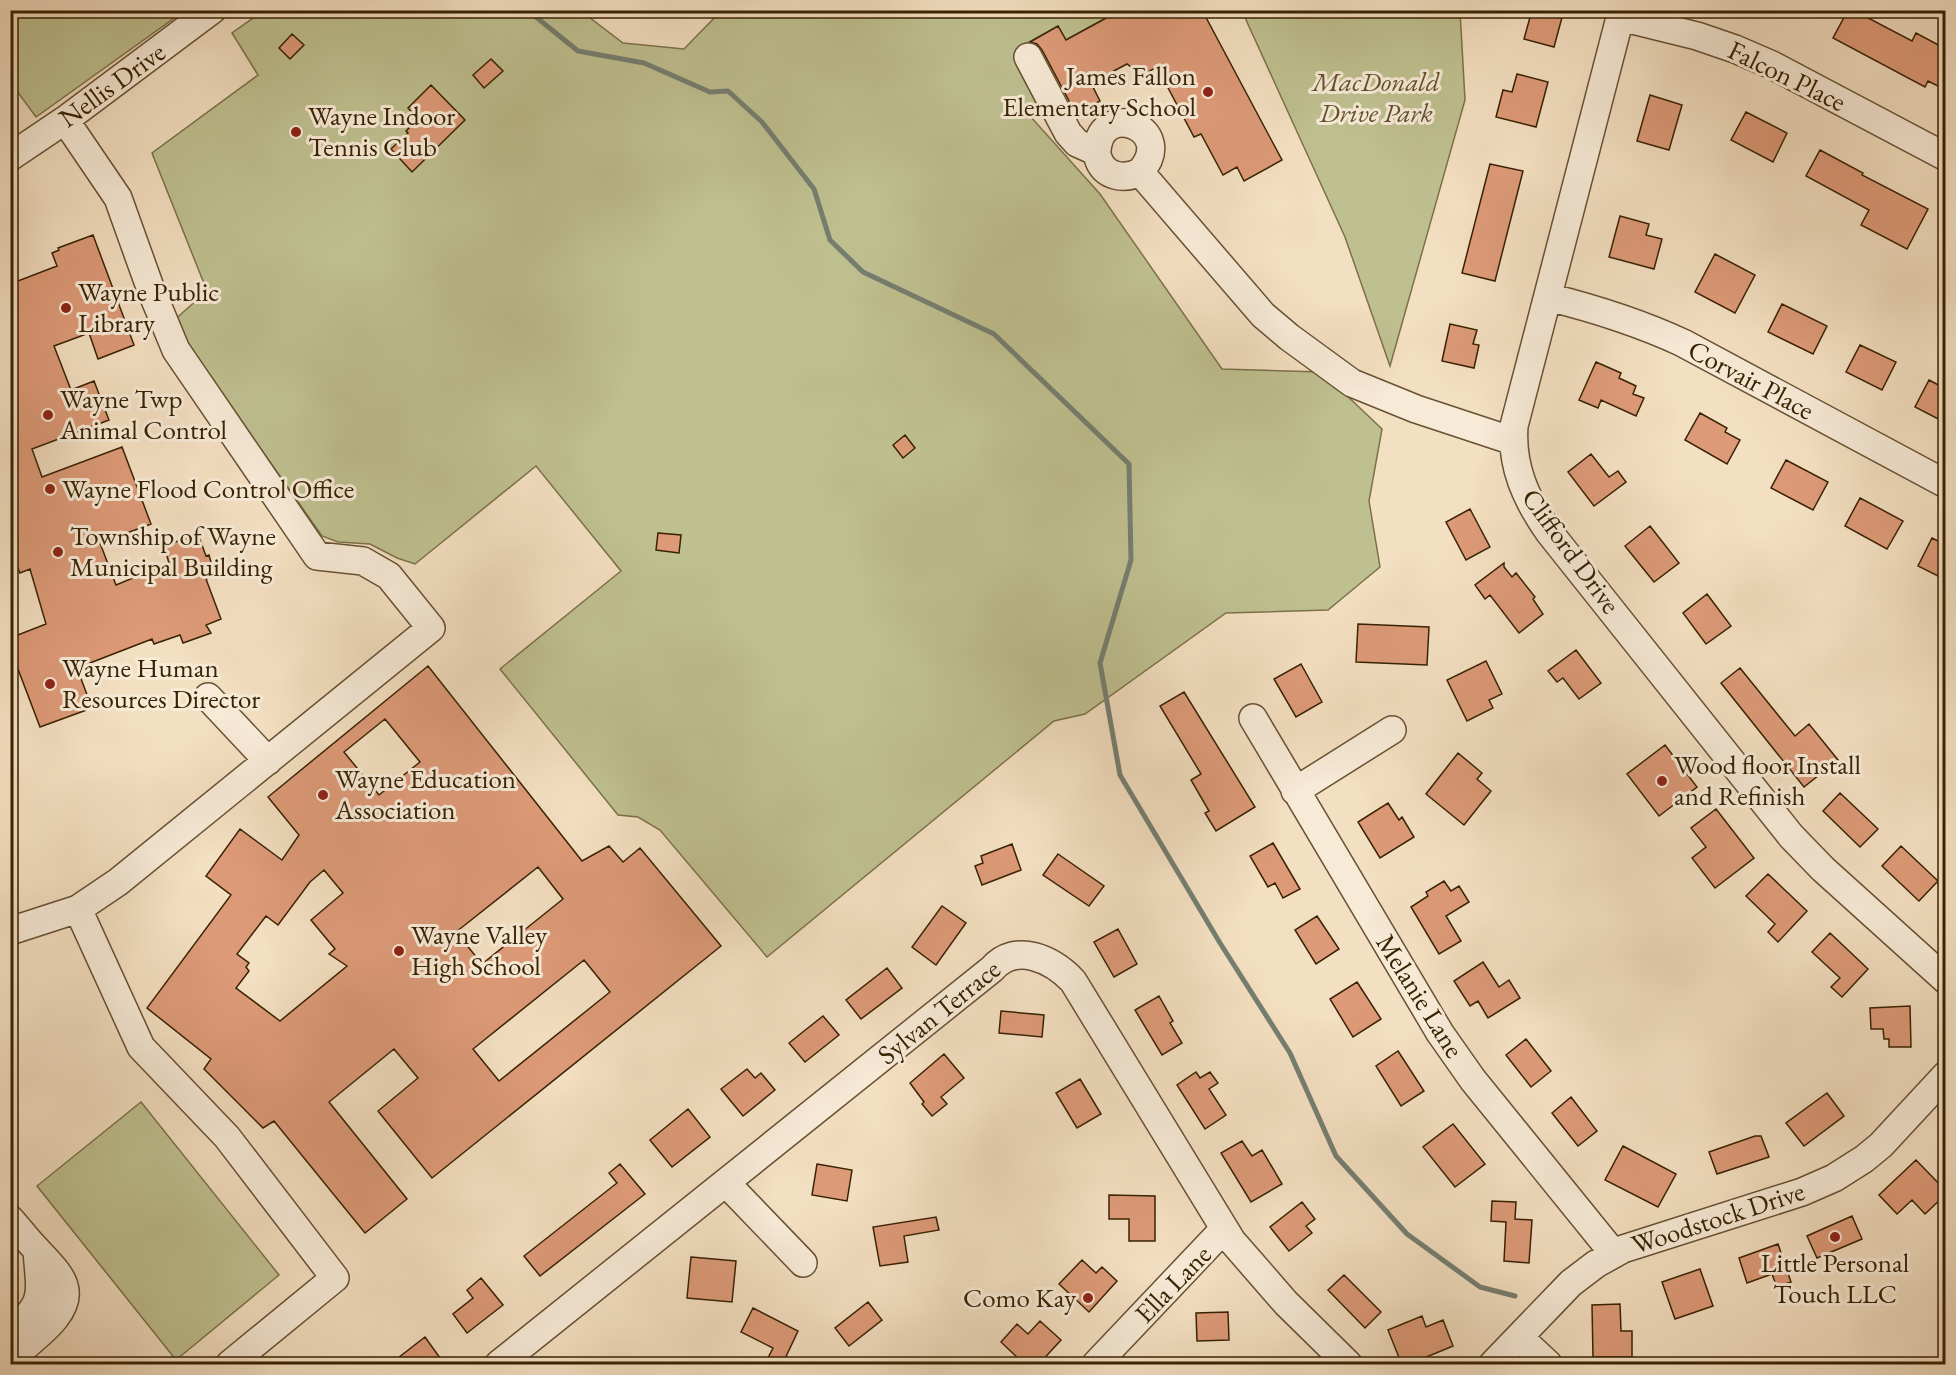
<svg xmlns="http://www.w3.org/2000/svg" width="1956" height="1375" font-family="'EB Garamond',serif">
<style>
.green{fill:#bfc090;stroke:#7c7149;stroke-width:1.5}
.lines{fill:none;stroke-linecap:round;stroke-linejoin:round}
.stream{stroke:#757e70;stroke-width:5}
.building{fill:#dd9a78;stroke:#382202;stroke-width:1.5;fill-rule:evenodd}
.minor-casing{stroke:#675132;stroke-width:30}
.minor{stroke:#f7ead7;stroke-width:27}
.poi-dot{fill:#8f2418;stroke:#f7ead7;stroke-width:2}
.labels{text-anchor:middle;stroke-width:6;stroke-linejoin:round;paint-order:stroke}
.poi-label{font-size:27px;fill:#382202;stroke:#f7ead7;text-anchor:start}
.street-label{font-size:27px;fill:#382202;stroke:#f7ead7}
.park-label{font-size:27px;font-style:italic;fill:#60512d;stroke:#f7ead7}
</style>
<rect width="100%" height="100%" fill="#f3dfc1"/>
<filter id="stains"><feTurbulence type="fractalNoise" baseFrequency=".00333" numOctaves="4"/><feColorMatrix values="0 0 0 0 .2 0 0 0 0 .09 0 0 0 0 .02 0 0 0 .5 -.17"/></filter>
<radialGradient id="worn" r=".72"><stop offset=".6" stop-color="#630" stop-opacity="0"/><stop offset="1" stop-color="#630" stop-opacity=".3"/></radialGradient>
<path class="green" d="M11,10H184V11L36,117L11,83Z
M263,11H581L623,43L684,49L721,11H1118L1066,40L1058,26L1027,43L1057,100L1030,116L1100,194L1222,369L1322,372L1382,429L1369,501L1380,567L1328,610L1226,613L1085,714L1054,721L767,957L660,830L638,817L618,815L500,669L621,571L536,466L415,564L397,558L370,544L338,542L322,536L172,322L207,291L152,153L258,75L232,33Z
M1242,11H1460L1465,100L1390,366L1345,237Z
M141,1102L279,1275L176,1360L37,1186Z"/>
<g class="lines">
<path class="stream" d="M530,10L536,17L578,51L644,63L710,92L728,91L762,122L814,189L830,240L863,272L994,334L1129,464L1131,560L1100,663L1120,775L1220,943L1290,1053L1336,1156L1407,1234L1480,1287L1515,1296"/>
</g>
<path class="building" d="M1121,10H1202L1282,160L1244,181L1237,167L1223,175L1201,134L1194,137L1157,67L1148,72L1135,70L1127,64L1091,83L1100,101L1076,114L1042,50L1037,44L1030,42L1058,26L1066,40Z
M1532,10H1564L1554,47L1524,39Z
M1848,10H1853L1912,41L1916,33L1946,49V90L1928,81L1925,87L1833,38Z
M292,34L304,45L290,59L279,48Z
M491,59L503,71L484,88L473,75Z
M1517,74L1548,82L1536,127L1496,117L1503,90L1512,92Z
M431,85L465,120L412,172L391,149L408,133L406,131L418,119L408,108Z
M1650,95L1682,105L1669,150L1637,141Z
M1746,112L1787,133L1773,162L1731,140Z
M1820,150L1863,173L1862,175L1928,209L1907,249L1861,225L1869,210L1806,176Z
M1490,164L1523,171L1495,281L1462,273Z
M1620,216L1649,224L1646,235L1662,239L1654,269L1609,257Z
M93,235L134,345L98,359L89,333L54,346L71,390L94,381L109,420L32,449L42,477L122,447L151,524L100,543L116,585L169,563L164,546L198,534L206,556L209,555L215,576L206,579L221,619L206,625L211,633L183,643L180,635L154,644L152,639L77,668L92,708L40,727L10,648V638L46,624L30,569L20,573L10,549V284L57,266L52,253L59,250L58,248Z
M1715,254L1755,275L1735,313L1695,292Z
M1782,304L1827,326L1813,354L1768,332Z
M1450,324L1477,330L1473,344L1479,345L1474,368L1442,361Z
M1860,345L1896,362L1882,390L1846,372Z
M1596,362L1621,373L1619,378L1636,386L1633,394L1644,398L1636,416L1601,400L1598,408L1579,400Z
M1929,380L1946,389V423L1915,407Z
M1700,413L1727,428L1725,432L1740,440L1727,464L1685,440Z
M905,435L915,448L903,458L893,445Z
M1591,454L1609,477L1618,471L1626,482L1594,506L1568,472Z
M1786,460L1828,482L1813,510L1771,488Z
M1860,498L1903,521L1887,549L1845,526Z
M1470,509L1490,547L1466,560L1446,522Z
M1650,526L1679,563L1654,582L1625,546Z
M658,533L681,535L679,553L656,550Z
M1932,538L1946,545V580L1918,566Z
M1504,563V567L1512,577L1516,573L1535,597L1533,599L1543,614L1519,633L1490,595L1485,599L1475,585Z
M1707,594L1731,626L1706,644L1683,613Z
M1358,624L1429,627L1427,665L1356,662Z
M1576,650L1601,683L1579,699L1563,678L1557,682L1548,671Z
M1486,661L1502,694L1489,700L1493,708L1467,721L1447,680Z
M1301,664L1322,702L1296,717L1274,679Z
M428,666L582,861L609,846L623,862L640,848L721,946L432,1178L378,1111L418,1078L394,1049L329,1102L407,1199L365,1233L274,1121L263,1128L204,1069L211,1059L147,1008L231,895L206,876L240,829L282,860L299,835L268,797ZM385,719L420,762L379,795L344,752ZM538,867L563,899L482,964L456,932ZM324,870L343,893L311,920L335,949L329,954L347,966L280,1021L236,988L249,971L246,967L249,963L237,954L266,916L278,925L310,882ZM584,960L610,992L499,1081L473,1049Z
M1740,668L1795,736L1809,724L1838,760L1804,787L1721,683Z
M1184,692L1255,807L1216,831L1205,813L1209,811L1191,780L1201,774L1160,706Z
M1665,745L1697,787L1659,816L1627,774Z
M1458,753L1482,773L1477,779L1491,791L1464,825L1426,794Z
M1840,793L1878,829L1860,847L1823,811Z
M1388,803L1399,820L1402,817L1414,837L1380,858L1358,822Z
M1716,809L1754,858L1715,888L1692,858L1706,847L1691,828Z
M1273,843L1300,889L1283,898L1275,883L1268,887L1250,856Z
M1012,844L1021,870L982,885L975,866L983,863L981,856Z
M1901,846L1938,881L1919,901L1882,866Z
M1058,854L1104,886L1089,906L1043,875Z
M1768,874L1807,911L1778,942L1768,932L1775,924L1746,896Z
M1444,881L1451,891L1459,886L1469,902L1446,916L1461,941L1439,954L1411,907L1428,896L1426,892Z
M942,906L966,923L936,965L912,947Z
M1317,916L1339,949L1316,964L1295,930Z
M1118,929L1137,964L1114,977L1094,942Z
M1830,933L1868,969L1842,997L1831,987L1840,978L1812,952Z
M1483,962L1499,987L1509,980L1520,998L1488,1018L1478,1001L1470,1006L1454,981Z
M887,968L902,988L861,1019L846,1000Z
M1357,982L1381,1019L1353,1037L1330,999Z
M1159,996L1173,1021L1170,1023L1182,1043L1162,1055L1135,1010Z
M1910,1006L1911,1047H1889V1039H1884L1883,1029H1871L1870,1008Z
M1001,1011L1044,1015L1042,1037L999,1033Z
M823,1016L839,1035L805,1062L789,1043Z
M1526,1039L1551,1071L1531,1087L1506,1055Z
M1398,1051L1424,1091L1401,1106L1376,1066Z
M944,1054L964,1078L941,1097L947,1104L932,1116L922,1104L924,1102L910,1083Z
M747,1069L755,1078L761,1073L775,1090L743,1116L721,1089Z
M1196,1072L1200,1078L1210,1072L1218,1083L1209,1089L1226,1115L1205,1129L1177,1085Z
M1080,1079L1101,1114L1077,1128L1056,1093Z
M1827,1093L1844,1116L1804,1146L1786,1123Z
M1571,1097L1597,1131L1578,1146L1552,1113Z
M688,1109L710,1137L672,1167L650,1140Z
M1453,1124L1485,1164L1455,1187L1423,1147Z
M1755,1136H1761L1769,1157L1717,1174L1709,1152Z
M1242,1141L1252,1156L1262,1150L1282,1184L1251,1202L1221,1153Z
M1623,1146L1676,1174L1658,1207L1605,1180Z
M1916,1160L1946,1191V1194L1925,1214L1912,1200L1897,1214L1879,1195Z
M620,1164L645,1194L540,1276L524,1256L617,1183L609,1173Z
M817,1164L852,1170L847,1201L812,1195Z
M1109,1195L1155,1196V1241H1129V1219H1109Z
M1492,1201L1516,1202L1515,1219L1532,1220L1529,1263L1504,1261L1506,1222L1491,1221Z
M1302,1202L1315,1219L1306,1226L1312,1233L1289,1251L1270,1227Z
M1852,1216L1862,1239L1817,1258L1807,1236Z
M936,1217L939,1230L904,1236L908,1262L880,1266L873,1227Z
M1778,1244L1791,1282L1777,1287L1772,1274L1747,1283L1739,1258Z
M691,1257L736,1261L732,1302L687,1298Z
M1082,1260L1096,1273L1102,1267L1117,1281L1089,1312L1059,1284Z
M1700,1269L1713,1306L1675,1319L1662,1282Z
M1344,1275L1381,1312L1365,1328L1328,1290Z
M481,1278L503,1305L467,1333L453,1314L473,1298L467,1290Z
M868,1302L882,1320L849,1346L835,1328Z
M1620,1304L1621,1331H1632V1357H1593L1592,1305Z
M753,1308L798,1331L782,1365L768,1358L773,1348L741,1332Z
M1228,1312L1229,1340L1197,1341L1196,1313Z
M1422,1316L1426,1327L1443,1320L1453,1346L1407,1365H1402L1388,1330Z
M1040,1321L1061,1340L1038,1365H1025L1001,1342L1017,1324L1028,1334Z
M425,1337L445,1365H389Z"/>
<g class="lines">
<defs>
<path id="minor" d="M1622,10L1514,426C1511,467 1526,499 1549,532L1791,836L1823,869L1946,980
M1620,17L1697,36L1735,49L1772,65L1946,157
M1028,57L1068,133L1077,143L1097,152
M10,157L65,120L212,10
M1140,172C1177,131 1107,101 1098,144C1097,149 1096,153 1098,158C1104,177 1124,180 1140,172L1263,315L1289,337L1352,383L1416,409L1513,441
M1548,297C1596,309 1638,322 1683,343L1946,484
M208,697L268,761
M1253,718L1440,1033L1473,1080L1614,1254
M1295,791L1392,730
M78,909L141,1047L227,1137L335,1278L230,1364
M10,931L78,909L118,882L431,628L389,576L363,561L317,556L176,350L151,290L118,198L65,120
M726,1183L803,1263
M10,1219C20,1230 28,1241 38,1251C58,1273 78,1289 55,1318C45,1331 29,1342 17,1354L10,1355
M10,1333C47,1301 40,1295 37,1250
M1519,1337L1548,1364
M499,1364L992,969C1016,941 1053,960 1073,981L1232,1241L1286,1303L1348,1364
M1096,1364L1224,1229
M1493,1364L1571,1283L1596,1264L1623,1249L1802,1192L1834,1178L1864,1159L1881,1145L1946,1075"/>
</defs>
<use href="#minor" class="minor-casing"/>
<use href="#minor" class="minor"/>
</g>
<g class="poi-dot">
<circle cx="1208" cy="92" r="6"/>
<circle cx="296" cy="132" r="6"/>
<circle cx="66" cy="308" r="6"/>
<circle cx="48" cy="415" r="6"/>
<circle cx="50" cy="489" r="6"/>
<circle cx="58" cy="552" r="6"/>
<circle cx="50" cy="684" r="6"/>
<circle cx="1662" cy="781" r="6"/>
<circle cx="323" cy="795" r="6"/>
<circle cx="399" cy="951" r="6"/>
<circle cx="1835" cy="1237" r="6"/>
<circle cx="1088" cy="1298" r="6"/>
</g>
<g class="labels">
<g class="poi-label">
<text x="1196" y="85" text-anchor="end">James Fallon<tspan x="1196" dy="31">Elementary School</tspan></text>
<text x="308" y="125">Wayne Indoor<tspan x="308" dy="31">Tennis Club</tspan></text>
<text x="78" y="301">Wayne Public<tspan x="78" dy="31">Library</tspan></text>
<text x="60" y="408">Wayne Twp<tspan x="60" dy="31">Animal Control</tspan></text>
<text x="62" y="498">Wayne Flood Control Office</text>
<text x="70" y="545">Township of Wayne<tspan x="70" dy="31">Municipal Building</tspan></text>
<text x="62" y="677">Wayne Human<tspan x="62" dy="31">Resources Director</tspan></text>
<text x="1674" y="774">Wood floor Install<tspan x="1674" dy="31">and Refinish</tspan></text>
<text x="335" y="788">Wayne Education<tspan x="335" dy="31">Association</tspan></text>
<text x="411" y="944">Wayne Valley<tspan x="411" dy="31">High School</tspan></text>
<text x="1835" y="1272" text-anchor="middle">Little Personal<tspan x="1835" dy="31">Touch LLC</tspan></text>
<text x="1076" y="1307" text-anchor="end">Como Kay</text>
</g>
<g class="street-label">
<text transform="translate(1787 76) rotate(26)" y="9">Falcon Place</text>
<text transform="translate(112 85) rotate(-36)" y="9">Nellis Drive</text>
<text transform="translate(1751 380) rotate(28)" y="9">Corvair Place</text>
<text transform="translate(1571 551) rotate(54)" y="9">Clifford Drive</text>
<text transform="translate(1420 996) rotate(58)" y="9">Melanie Lane</text>
<text transform="translate(939 1012) rotate(-39)" y="9">Sylvan Terrace</text>
<text transform="translate(1718 1218) rotate(-18)" y="9">Woodstock Drive</text>
<text transform="translate(1173 1284) rotate(-46)" y="9">Ella Lane</text>
</g>
<g class="park-label">
<text x="1376" y="91">MacDonald<tspan x="1376" dy="31">Drive Park</tspan></text>
</g>
</g>
<rect width="1956" height="1375" fill="none" stroke="#f3dfc1" stroke-width="36"/>
<rect x="12" y="12" width="1932" height="1351" fill="none" stroke="#382202" stroke-width="3"/>
<rect x="18" y="18" width="1920" height="1339" fill="none" stroke="#382202" stroke-width="1.5"/>
<rect width="100%" height="100%" filter="url(#stains)"/>
<rect width="100%" height="100%" fill="url(#worn)"/>
</svg>
